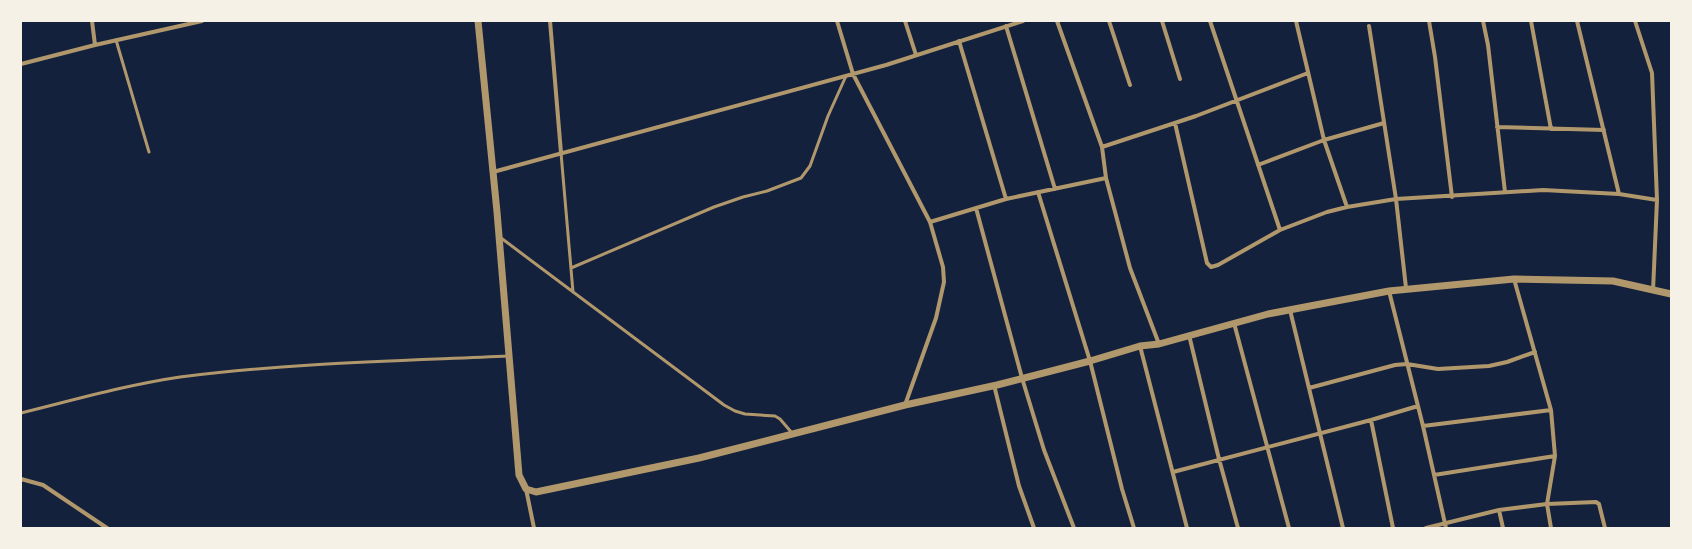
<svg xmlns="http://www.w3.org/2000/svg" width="1692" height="549" font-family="Georgia,serif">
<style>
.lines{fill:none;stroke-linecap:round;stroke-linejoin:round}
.service{stroke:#b1986c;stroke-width:3}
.minor{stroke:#b1986c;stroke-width:4}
.tertiary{stroke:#b1986c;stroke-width:7}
</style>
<rect width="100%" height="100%" fill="#14213d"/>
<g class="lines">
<path class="service" d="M116,40L149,152
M561,153L573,292
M501,238L724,405L735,411L745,414L775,416L780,419L792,433
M571,268L714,207L743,197L767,191L801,178L810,166L828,116L846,76
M21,413C74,400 126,385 180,377C289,363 399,361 509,356"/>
<path class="minor" d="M92,21L95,45
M550,21L561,153
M837,21L853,74L930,222L943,267L944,282L936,318L905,405
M905,21L916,55
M1057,21L1102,147L1106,178L1130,268L1159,344
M1109,21L1130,85
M1162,21L1180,79
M1210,21L1280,230
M1296,21L1324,140L1347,207
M1429,21L1435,57L1452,197
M1483,21L1488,45L1505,192
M1531,21L1551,129
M1577,21L1619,194
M1635,21L1652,73L1657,200L1653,291
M1006,26L1055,189
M1369,26L1396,199L1406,288
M959,41L1006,199
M21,64L95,45L202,21
M1175,123L1207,263L1211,267L1218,265L1280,230L1327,212L1347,207L1396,199L1543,190L1619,194L1657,200
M1497,127L1604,130
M1102,147L1196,116L1308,73
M1258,165L1324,140L1384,123
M493,172L886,65L1023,21
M1038,192L1090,361L1122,489L1134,528
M976,208L1022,378L1044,450L1074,528
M930,222L1006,199L1106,178
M1514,279L1551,410L1555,456L1547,504L1551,528
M1389,291L1423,426L1446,528
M1290,310L1343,528
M1234,323L1289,528
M1189,335L1219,459L1238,528
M1140,346L1187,528
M994,385L1019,486L1034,528
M1309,388L1395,365L1407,364L1438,369L1489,366L1507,362L1535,352
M1371,420L1393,528
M1423,426L1551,410
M1173,472L1371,420L1418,406
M1434,475L1555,456
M21,479L43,485L107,528
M526,489L534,528
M1499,510L1503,528
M1426,528L1499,510L1547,504L1596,502L1599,504L1605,528"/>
<path class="tertiary" d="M478,21L497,212L519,475L526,489L536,492L699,458L905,405L997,385L1090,361L1140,346L1159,344L1268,314L1389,291L1514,279L1613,281L1671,294"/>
</g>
<rect width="1692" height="549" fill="none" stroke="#f6f1e7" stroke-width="44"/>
</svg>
